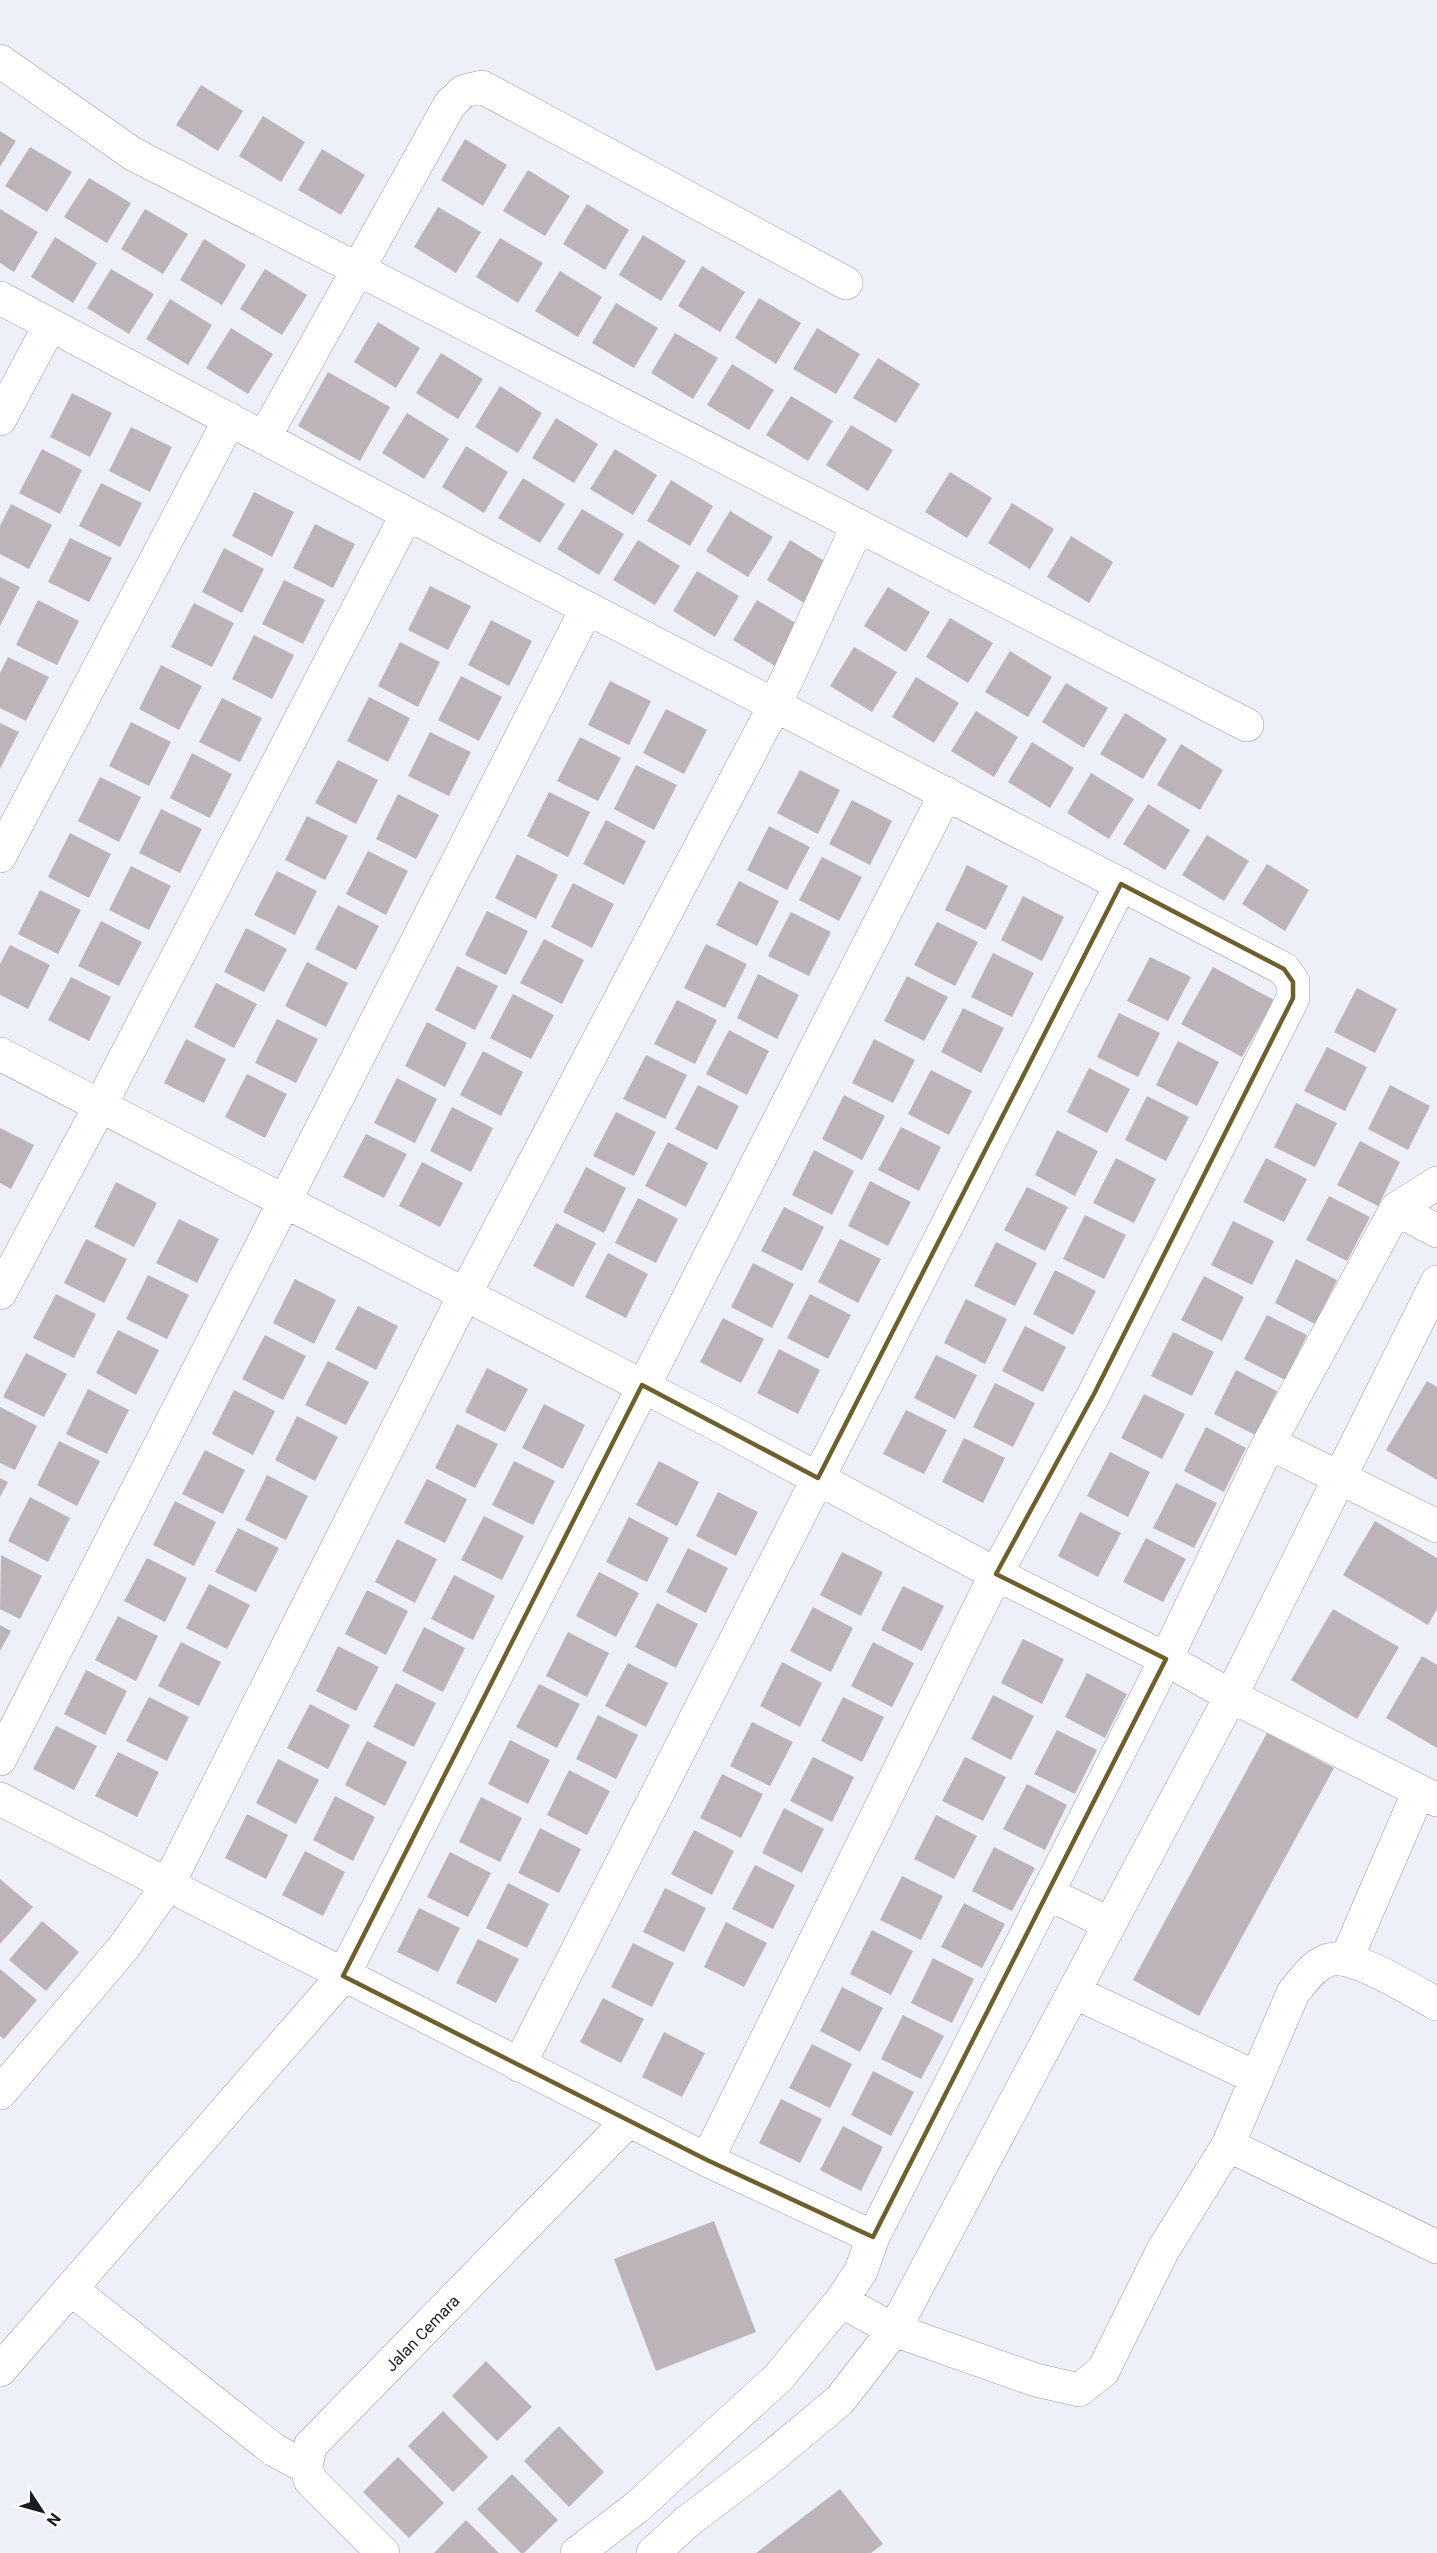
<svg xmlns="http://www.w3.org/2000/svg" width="1437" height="2553" font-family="Roboto,sans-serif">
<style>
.building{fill:#bdb4ba}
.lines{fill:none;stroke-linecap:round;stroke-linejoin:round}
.minor-casing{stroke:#999aa2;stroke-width:34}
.minor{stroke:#fff;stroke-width:33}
.marked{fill:none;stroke:#6e602d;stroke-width:4.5;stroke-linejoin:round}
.labels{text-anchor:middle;stroke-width:4.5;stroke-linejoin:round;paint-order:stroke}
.street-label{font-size:16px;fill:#1b1c1f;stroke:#fff}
</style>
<rect width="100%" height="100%" fill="#eef0f9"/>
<path class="building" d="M201,85L243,111L218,151L176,125Z
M263,116L305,142L281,182L239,156Z
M0,131L16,141L0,167Z
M465,139L507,165L483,206L441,180Z
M30,147L72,172L47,212L5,186Z
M322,149L365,175L341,215L298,190Z
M528,170L570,196L545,236L503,211Z
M89,178L131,203L107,243L64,217Z
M587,204L629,230L605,270L563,244Z
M438,207L481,232L456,273L414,247Z
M0,209L38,232L14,272L0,263Z
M145,209L188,234L163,274L121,249Z
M643,235L686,261L661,301L619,275Z
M55,237L97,263L73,303L31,277Z
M500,238L543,263L518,303L476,277Z
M204,239L246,265L222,305L180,280Z
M702,266L745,292L720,332L678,306Z
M111,269L154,294L129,334L87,308Z
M265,269L307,295L282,335L240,309Z
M560,271L602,297L578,337L535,311Z
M759,298L801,323L776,364L735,338Z
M170,299L212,325L188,365L146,339Z
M616,303L658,328L634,368L592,343Z
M378,322L420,348L396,388L354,362Z
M231,328L273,354L248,394L206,368Z
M817,328L860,354L836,394L793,369Z
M675,333L718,358L693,399L651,373Z
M441,353L483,379L458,419L416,393Z
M878,358L920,384L896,423L853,398Z
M732,364L774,390L749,430L707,405Z
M328,372L390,407L360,461L298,426Z
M500,386L542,413L518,453L475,427Z
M72,393L112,413L90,457L50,437Z
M791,396L833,421L808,461L766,435Z
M407,413L449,439L424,479L382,453Z
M556,418L598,444L574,483L532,458Z
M851,425L893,450L868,491L826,465Z
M131,427L172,447L150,492L109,471Z
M466,446L508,472L484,513L442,487Z
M42,449L82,470L60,514L19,493Z
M615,449L657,475L633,515L590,489Z
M950,472L992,498L967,538L925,512Z
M523,478L565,504L540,543L498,518Z
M671,480L713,506L690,546L647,521Z
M101,483L142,503L120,547L79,526Z
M254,492L294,512L272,557L232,536Z
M1012,503L1054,529L1030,569L988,543Z
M11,504L52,525L29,569L0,554V526Z
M582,509L624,534L599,575L557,549Z
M730,511L773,537L748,577L706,551Z
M315,524L355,544L333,588L293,568Z
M1071,536L1113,562L1089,603L1047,577Z
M70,538L112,558L89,602L48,582Z
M638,540L680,566L655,605L613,580Z
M790,540L833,566L809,606L767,580Z
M224,548L264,569L242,613L202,592Z
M697,571L739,596L715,637L673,611Z
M0,577L20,587L0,626Z
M284,580L325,600L303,644L262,624Z
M430,586L471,606L448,650L408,630Z
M888,587L930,612L906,652L864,626Z
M38,600L79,621L57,665L16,645Z
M757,600L799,625L775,666L733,640Z
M194,603L234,623L212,667L171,647Z
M950,618L993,643L968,683L926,657Z
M491,620L532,641L509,686L468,665Z
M254,635L294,655L272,699L232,679Z
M400,642L440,662L418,707L378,686Z
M854,647L897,672L872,712L830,686Z
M1010,651L1052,677L1028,717L985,692Z
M8,657L49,677L26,721L0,708V673Z
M161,665L202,686L179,730L139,709Z
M461,676L502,697L479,741L438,720Z
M916,677L959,703L934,743L892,717Z
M610,681L651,701L629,745L588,725Z
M1066,683L1108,708L1084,748L1042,722Z
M369,697L410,718L388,762L347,741Z
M222,698L262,718L240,762L199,742Z
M666,709L707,730L684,774L643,753Z
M976,711L1018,737L994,777L951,751Z
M1125,713L1167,739L1143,779L1100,754Z
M131,722L171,742L149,786L109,766Z
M0,723L19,732L0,769Z
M430,732L471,752L449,796L408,776Z
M580,737L621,758L598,801L557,781Z
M1032,742L1074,768L1050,808L1008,782Z
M1181,744L1223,770L1200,810L1157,785Z
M192,753L232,774L210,818L170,798Z
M338,760L378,780L356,824L315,803Z
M636,765L677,785L654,830L614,809Z
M800,770L840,790L818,834L777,813Z
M1091,773L1134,799L1109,839L1067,813Z
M100,777L141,797L119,842L78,821Z
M549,792L590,812L568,857L527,836Z
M398,794L439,815L416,859L376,839Z
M852,800L892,821L870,865L829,844Z
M1148,804L1190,830L1165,870L1123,844Z
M161,809L202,829L180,873L139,853Z
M307,816L348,836L325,880L285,860Z
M606,820L646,841L624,885L583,864Z
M769,826L810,847L787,890L747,870Z
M70,833L111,854L89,898L48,877Z
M1207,835L1249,861L1224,901L1182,875Z
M368,851L408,871L386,915L346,894Z
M517,854L558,875L536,919L495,898Z
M822,857L862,877L839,921L799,900Z
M1267,864L1309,890L1285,931L1242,904Z
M967,865L1008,886L986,930L945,910Z
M131,866L171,886L149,930L109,910Z
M277,871L317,891L295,935L254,915Z
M739,881L779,901L757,946L716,925Z
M573,883L614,904L592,948L551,927Z
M40,890L81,910L58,954L18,934Z
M1023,896L1064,917L1042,961L1001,940Z
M338,905L379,926L356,970L315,949Z
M487,911L528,931L506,975L465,955Z
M791,912L831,932L809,976L768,956Z
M101,921L142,942L119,986L78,966Z
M937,922L978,942L955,986L914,965Z
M246,928L287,949L264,992L224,972Z
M544,939L584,960L562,1004L520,983Z
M706,944L747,964L725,1008L684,988Z
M10,945L50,965L28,1009L0,995V964Z
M993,953L1034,973L1012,1017L971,997Z
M1150,957L1191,977L1168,1021L1127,1001Z
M307,962L348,983L326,1027L285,1006Z
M457,966L498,986L475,1030L435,1010Z
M1213,967L1274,1000L1242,1057L1181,1024Z
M758,974L799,995L777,1039L737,1018Z
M907,976L948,997L924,1041L884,1021Z
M71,977L111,997L89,1041L48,1020Z
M216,983L257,1004L234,1048L194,1027Z
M1357,988L1397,1009L1375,1053L1334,1032Z
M513,994L554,1015L531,1059L490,1038Z
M677,1000L717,1020L695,1064L654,1044Z
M963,1008L1004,1028L981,1073L941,1052Z
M1119,1013L1160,1033L1138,1077L1097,1057Z
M277,1019L318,1039L296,1083L255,1063Z
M427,1022L467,1043L445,1087L405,1066Z
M729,1030L769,1051L747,1095L706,1074Z
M186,1039L226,1059L204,1103L164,1083Z
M874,1039L915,1060L893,1103L852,1083Z
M1178,1041L1219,1062L1197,1106L1156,1085Z
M1327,1047L1367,1067L1345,1111L1304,1091Z
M483,1051L523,1072L501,1116L460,1095Z
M646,1055L687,1075L665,1119L623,1099Z
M1089,1068L1130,1089L1107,1133L1067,1112Z
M931,1070L972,1091L949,1135L908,1114Z
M247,1074L287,1094L265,1138L225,1117Z
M397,1078L437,1099L415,1143L374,1123Z
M698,1085L739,1106L717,1150L675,1129Z
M1390,1085L1430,1106L1408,1150L1368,1129Z
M844,1095L885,1116L862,1160L822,1139Z
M1147,1096L1189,1117L1166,1161L1125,1140Z
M1296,1103L1337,1123L1315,1167L1274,1147Z
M452,1107L493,1128L471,1172L430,1151Z
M616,1112L656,1132L634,1176L593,1156Z
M901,1127L941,1147L919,1191L878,1170Z
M0,1128L34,1145L11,1189L0,1183Z
M1057,1130L1098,1151L1075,1196L1035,1175Z
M366,1134L407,1154L384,1198L343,1177Z
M1360,1141L1400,1162L1378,1206L1337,1185Z
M668,1142L708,1163L686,1207L645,1186Z
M814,1150L854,1171L832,1215L792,1195Z
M1116,1158L1156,1179L1134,1223L1093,1203Z
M1266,1158L1307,1179L1284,1222L1243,1202Z
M422,1162L463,1183L440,1227L399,1206Z
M586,1167L626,1188L604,1233L563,1212Z
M870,1181L911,1202L888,1246L848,1226Z
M116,1182L157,1203L134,1247L94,1227Z
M1027,1187L1068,1207L1045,1251L1004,1230Z
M1329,1196L1370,1217L1347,1261L1306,1240Z
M638,1198L678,1219L656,1263L615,1243Z
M784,1207L824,1227L802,1271L761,1251Z
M1085,1215L1126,1235L1104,1279L1063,1259Z
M179,1219L219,1239L197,1283L156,1263Z
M1233,1221L1274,1241L1252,1285L1211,1265Z
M556,1223L596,1243L573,1287L533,1266Z
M86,1239L127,1259L104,1303L64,1283Z
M840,1239L881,1259L858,1303L818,1282Z
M996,1242L1037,1263L1015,1306L974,1286Z
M608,1253L648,1274L626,1318L585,1297Z
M1296,1259L1337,1280L1315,1324L1275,1303Z
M753,1263L794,1284L772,1328L731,1307Z
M1055,1270L1096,1291L1073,1335L1033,1314Z
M148,1275L189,1295L167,1339L126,1319Z
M1204,1276L1244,1297L1222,1341L1181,1320Z
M295,1279L336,1300L314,1344L273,1323Z
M56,1294L96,1314L74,1358L33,1338Z
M810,1294L851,1315L828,1359L787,1338Z
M966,1299L1007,1319L985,1364L944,1343Z
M358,1306L398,1326L376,1370L335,1349Z
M1267,1315L1307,1335L1285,1380L1244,1359Z
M723,1318L764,1339L741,1383L700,1362Z
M1025,1326L1066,1347L1043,1392L1002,1371Z
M118,1330L159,1350L136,1395L96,1373Z
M1173,1332L1214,1352L1192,1396L1151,1376Z
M265,1335L306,1356L283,1400L242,1379Z
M779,1349L820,1370L798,1414L757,1393Z
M26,1353L67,1374L44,1417L3,1397Z
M936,1355L977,1375L955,1419L914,1398Z
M328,1361L369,1382L346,1425L305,1405Z
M487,1368L528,1389L505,1432L465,1412Z
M1236,1370L1277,1391L1255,1435L1214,1414Z
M1427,1381L1437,1387V1480L1386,1450Z
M995,1383L1035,1403L1013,1447L973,1427Z
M88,1389L129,1410L107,1454L66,1434Z
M234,1390L275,1411L253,1455L212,1434Z
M1144,1394L1185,1414L1162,1459L1121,1438Z
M544,1404L585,1425L563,1469L522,1448Z
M0,1407L37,1426L15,1470L0,1463Z
M906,1410L947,1430L924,1474L883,1454Z
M297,1416L338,1437L315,1481L275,1460Z
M457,1424L498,1444L475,1488L435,1468Z
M1206,1427L1246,1448L1224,1492L1184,1471Z
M964,1438L1005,1458L983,1503L942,1482Z
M59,1441L100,1461L77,1506L37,1485Z
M205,1450L245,1470L223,1514L182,1494Z
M1110,1452L1150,1472L1128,1517L1087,1496Z
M514,1461L555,1481L533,1525L492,1505Z
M659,1461L699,1482L677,1526L636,1505Z
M267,1475L308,1496L286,1540L245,1520Z
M0,1478L8,1482L0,1497Z
M427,1479L467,1499L445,1543L404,1523Z
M1176,1483L1217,1503L1194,1548L1153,1528Z
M718,1492L758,1512L736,1556L696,1536Z
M30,1497L70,1518L48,1562L8,1541Z
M175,1501L216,1522L194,1566L153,1545Z
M1080,1512L1121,1533L1098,1577L1058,1556Z
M484,1516L524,1536L502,1580L461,1560Z
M629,1517L669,1538L647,1582L606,1562Z
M1375,1521L1437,1558V1609L1428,1625L1343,1575Z
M238,1528L279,1548L256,1592L215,1572Z
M1146,1538L1186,1559L1163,1602L1123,1582Z
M397,1539L437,1559L415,1603L375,1582Z
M688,1548L728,1568L706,1613L666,1592Z
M842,1552L883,1572L861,1616L820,1595Z
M1,1555L42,1576L20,1619L0,1609Z
M147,1558L187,1578L165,1622L124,1601Z
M599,1572L639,1593L616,1637L576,1616Z
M454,1575L495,1596L473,1640L431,1619Z
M209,1584L250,1605L227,1649L186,1628Z
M903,1586L944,1606L922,1651L881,1630Z
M367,1590L408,1611L386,1655L345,1634Z
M657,1603L698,1624L676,1668L635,1647Z
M813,1607L853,1628L831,1672L790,1651Z
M1333,1609L1399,1647L1357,1719L1291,1680Z
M118,1616L158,1636L136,1681L95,1660Z
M0,1625L11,1631L0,1651Z
M424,1627L465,1648L443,1692L402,1671Z
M568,1632L609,1653L587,1697L546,1676Z
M1023,1639L1064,1659L1042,1704L1001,1683Z
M181,1642L221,1662L199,1706L158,1686Z
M873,1642L914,1663L892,1707L851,1686Z
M338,1646L379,1667L356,1711L316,1691Z
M1422,1656L1437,1665V1748L1386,1718Z
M782,1662L822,1683L800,1727L760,1706Z
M628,1663L668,1683L646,1727L605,1706Z
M86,1670L127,1691L105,1735L64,1714Z
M1087,1673L1127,1694L1105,1738L1065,1717Z
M396,1683L436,1703L414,1747L373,1727Z
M539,1684L580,1704L557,1748L516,1727Z
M993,1695L1034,1716L1011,1760L971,1739Z
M149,1697L189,1717L167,1761L126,1741Z
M843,1697L884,1717L862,1762L821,1741Z
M310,1704L350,1725L328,1769L287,1748Z
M598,1715L638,1735L616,1779L576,1759Z
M752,1722L793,1742L770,1786L730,1766Z
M56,1726L97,1746L74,1790L33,1769Z
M1057,1730L1097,1750L1075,1794L1034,1774Z
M1267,1733L1334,1768L1199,2016L1133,1980Z
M510,1740L550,1760L528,1804L488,1784Z
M367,1741L407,1762L385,1806L345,1785Z
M118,1752L159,1772L137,1817L95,1796Z
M813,1757L854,1777L832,1822L790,1801Z
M965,1757L1006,1777L983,1821L942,1801Z
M278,1759L319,1780L296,1824L256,1803Z
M569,1770L610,1791L587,1835L547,1815Z
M722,1774L763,1794L741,1838L700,1818Z
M1027,1784L1067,1805L1045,1850L1003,1829Z
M335,1796L375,1817L353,1861L313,1840Z
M481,1797L522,1818L500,1862L459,1842Z
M784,1808L824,1829L802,1873L762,1853Z
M247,1814L288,1835L266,1879L225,1858Z
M936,1815L977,1836L954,1879L914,1859Z
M540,1828L581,1849L559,1893L518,1873Z
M694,1830L734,1851L712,1895L671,1874Z
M994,1847L1035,1868L1012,1911L972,1891Z
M305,1851L345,1872L323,1916L282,1895Z
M450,1852L491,1873L468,1917L427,1897Z
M755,1865L795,1885L773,1929L732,1909Z
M902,1876L943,1896L921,1940L880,1920Z
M0,1879L33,1907L0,1944Z
M508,1883L549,1904L527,1948L486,1928Z
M665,1888L706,1908L684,1952L643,1932Z
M964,1903L1005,1924L982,1968L941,1947Z
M419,1908L460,1928L438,1972L397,1952Z
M42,1921L79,1952L46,1991L9,1960Z
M726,1922L767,1943L744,1987L704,1967Z
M872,1930L913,1951L891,1995L850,1974Z
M478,1939L519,1959L496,2003L456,1983Z
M633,1943L674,1963L652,2007L611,1987Z
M933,1958L974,1979L952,2023L911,2003Z
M0,1969L37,2000L4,2039L0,2036Z
M842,1987L883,2008L860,2052L820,2031Z
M603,1998L644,2019L621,2063L580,2042Z
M903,2015L944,2036L921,2079L881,2059Z
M664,2032L705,2053L682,2097L642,2077Z
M812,2044L852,2064L830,2108L789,2088Z
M873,2071L914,2092L891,2136L851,2115Z
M781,2099L822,2119L800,2163L759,2143Z
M843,2126L883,2147L861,2191L820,2170Z
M714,2221L756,2332L656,2371L614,2259Z
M486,2361L532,2407L497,2441L452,2396Z
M443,2411L488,2457L453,2492L408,2446Z
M559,2426L604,2472L569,2507L524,2461Z
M398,2457L444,2503L409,2538L363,2492Z
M512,2474L558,2520L524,2553H521L477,2509Z
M840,2489L883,2544L871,2553H756Z
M466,2520L499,2553H434Z"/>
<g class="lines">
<defs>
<path id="minor" d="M0,61L133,154L1247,725
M0,298L502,564L1284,969L1293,982V998L1094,1394L996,1574L707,2160
M0,419L50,325
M264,438L450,104L464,91L482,87L846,283
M0,856L230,419
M0,1054L714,1423L996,1574L1166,1659L1231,1696L1437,1800
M1396,1209L1437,1231
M0,1293L100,1106L407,514
M1269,1443L1437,1526
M0,1759L587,608
M0,1799L707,2160L873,2237
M1047,1893L1110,1924
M1346,1960L1419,1791
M1074,1992L1257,2078
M519,2065L1121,884
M0,2093L124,1947L167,1886L465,1294L775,705L858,525
M1228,2145L1437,2247
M71,2289L274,2450L306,2467
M841,2301L894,2330L1036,2380L1079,2390L1103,2371L1163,2250L1228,2145L1293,1993C1303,1981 1312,1967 1326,1961C1350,1950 1414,1992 1437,2004
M0,2370L343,1976L946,793
M383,2553L310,2480L306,2467L310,2446L629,2120
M577,2553L637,2507L779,2377L841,2301L861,2271L873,2237L1166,1659L1269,1443L1396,1209L1437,1183
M653,2553L688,2521L762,2465L840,2400L894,2330L1231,1696L1437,1282"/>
</defs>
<use href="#minor" class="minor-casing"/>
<use href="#minor" class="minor"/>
</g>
<path class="marked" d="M1121,884L1284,969L1293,982V998L1094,1394L996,1574L1166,1659L873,2237L707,2160L343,1976L642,1385L818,1478Z"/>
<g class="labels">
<g class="street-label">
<text transform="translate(422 2333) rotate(-46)" y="6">Jalan Cemara</text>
</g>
</g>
<g transform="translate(42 2511) rotate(126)" stroke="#ffffff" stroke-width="4.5" paint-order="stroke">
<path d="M0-4.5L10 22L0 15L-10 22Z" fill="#1b1c1f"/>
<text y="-9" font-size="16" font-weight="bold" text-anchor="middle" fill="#1b1c1f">N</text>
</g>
</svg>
